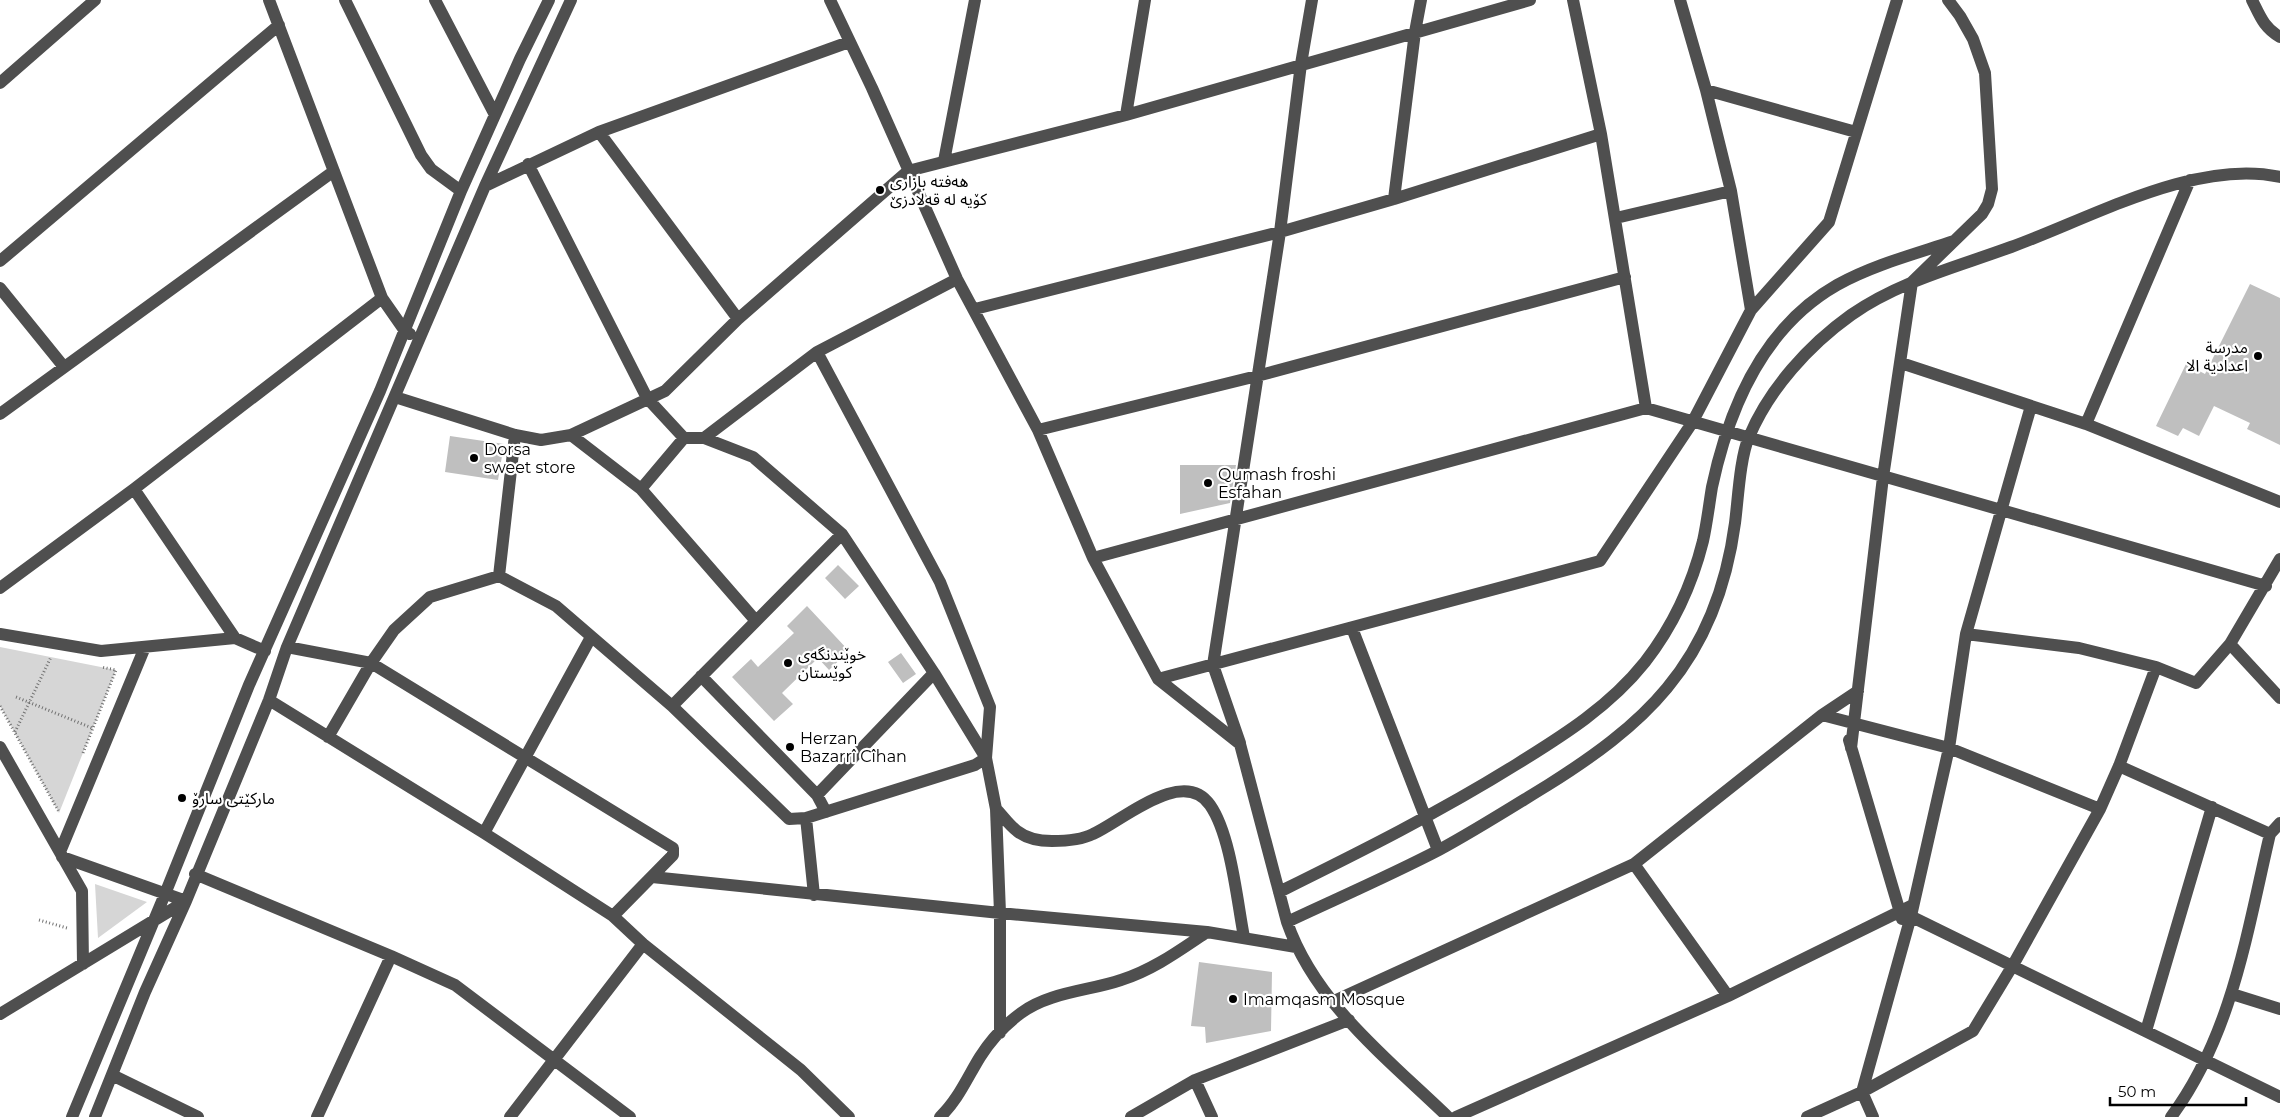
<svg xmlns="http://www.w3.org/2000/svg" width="2280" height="1117" font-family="Montserrat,'Noto Sans Arabic',sans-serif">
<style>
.green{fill:#d6d6d6}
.building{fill:#bfbfbf}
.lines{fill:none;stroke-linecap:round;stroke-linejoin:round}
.path{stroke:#717171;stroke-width:3;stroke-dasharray:1 2.5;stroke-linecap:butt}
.minor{stroke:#4f4f4f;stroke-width:12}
.poi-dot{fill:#000;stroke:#fff;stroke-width:2}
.labels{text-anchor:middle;stroke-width:4.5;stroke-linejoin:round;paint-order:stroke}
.poi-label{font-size:16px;fill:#000;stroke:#fff;text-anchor:start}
</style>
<rect width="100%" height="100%" fill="#fff"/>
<path class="green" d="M0,647L116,670L59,813L0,706Z
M95,884L147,902L98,938Z"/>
<path class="building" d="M2250,284L2280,298V445L2247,429L2250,423L2214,406L2199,436L2183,428L2178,436L2156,426L2186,364L2205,374Z
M450,436L504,444L498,480L445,472Z
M1180,465H1236L1230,503L1180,514Z
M838,565L859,586L845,599L825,578Z
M807,606L849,651L829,670L818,658L782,693L793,704L774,721L732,677L751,659L758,667L794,633L787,626Z
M901,653L916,674L903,683L888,662Z
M1199,962L1272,972L1271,1031L1206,1043L1205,1027L1191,1026Z"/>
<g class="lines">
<path class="path" d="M16,697L92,728
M0,706L59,812
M15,732L51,657
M83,753L116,670L101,667
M39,920L67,928"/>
<path class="minor" d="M269,0L382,298L405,331L410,334
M345,0L421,155L431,169L461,191
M435,0L495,115
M830,0L872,88L957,279L1038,430L1093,558L1158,679L1240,744L1287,922C1315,1003 1388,1059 1448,1117
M1573,0L1601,134L1646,408
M1680,0L1706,90L1731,191L1751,310
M2252,0C2260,16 2264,28 2280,37
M0,83L95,0
M1706,90L1856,132
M1126,115L1145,0
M599,132L738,319
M944,161L975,0
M528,164L647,398L684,438H704L753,457L842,534L934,673L986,758
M485,186L599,132L849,42
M1394,199L1415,32L1421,0
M1616,218L1731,191
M0,261L279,25
M0,288L64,367
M975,309L1280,232L1394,199L1601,134
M817,352L940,582L990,707L986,758
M1901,363L2086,424L2280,502
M395,397L515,435L541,440L571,435L665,391L738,319L908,171L1126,115L1530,0
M0,414L334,171
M2086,424L2190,180
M1038,430L1257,376L1625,277
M571,435L641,489L756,621
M704,438L817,352L957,279
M134,489L235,638
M641,489L684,438
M1093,558L1646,408L2266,586
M499,576L515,435
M0,588L134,489L382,298
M1352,628L1438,850
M0,634L101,651L235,638L265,651
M1966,634L2079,648L2156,667L2196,683L2230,644L2280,559
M2230,644L2280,698
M287,647L371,663L394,630L430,597L499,576L556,606L672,706L789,819L806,818L975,765L986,758L996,809L1000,913V1033
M701,676L817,795L826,812
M1158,679L1600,561L1692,423L1751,310L1829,222L1897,0
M269,700L484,833L613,916L643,944L801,1070L849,1117
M672,706L842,534
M1822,715L1949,748L2100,809
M328,737L371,663L673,848V855L613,916
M1849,740L1902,919
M1240,743L1213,665L1280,232L1301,64L1312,0
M0,747L82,891L83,964
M1851,748L1883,477L1912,282L1982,214L1988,204L1992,189L1985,73L1973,39L1960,16L1948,0
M2119,766L2270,834
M817,795L934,673
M996,809C1003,816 1009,825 1017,831C1027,839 1040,841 1052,841C1066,841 1081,840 1093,834C1122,821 1183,766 1210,805C1231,835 1237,901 1244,937
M806,818L814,895
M484,833L591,637
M60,852L145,647
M62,857L186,901
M1634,864L1728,996
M195,874L391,956L455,985L630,1117
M652,877L1000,913L1207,932
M1279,892C1360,852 1440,812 1517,764C1564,735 1610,706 1645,662C1673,626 1692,585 1703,541C1707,523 1709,505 1712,487C1729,407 1763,327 1837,285C1873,265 1915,254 1954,241
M1904,913L2280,1097
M1287,922C1338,898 1389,876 1439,850C1476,830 1512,807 1548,785C1591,758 1635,727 1667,688C1707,640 1727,583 1735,523C1738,500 1740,457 1749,437C1769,389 1809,345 1851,315C1900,281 1957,267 2011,247C2089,219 2196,158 2280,177
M2232,994L2280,1009
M1332,1002L1634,864L1822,715L1858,691
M0,1014L186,901
M2146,1031L2212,807
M112,1075L198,1117
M1195,1080L1212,1117
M72,1117L165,894L249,685L380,391L461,191L520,59L549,0
M95,1117L145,992L186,901L269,700L287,647L485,186L571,0
M317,1117L391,956
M510,1117L643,944
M940,1117C958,1100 967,1078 980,1057C990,1041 1006,1024 1021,1013C1049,992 1089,991 1121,980C1153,970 1180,950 1207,932L1296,947
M1131,1117L1195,1080L1349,1020
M1456,1117L1728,996L1913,905
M1807,1117L1862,1092L1973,1031L2013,965L2100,809L2119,766L2156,667
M1873,1117L1862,1092L1911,916L1949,748L1966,634L2031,406
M2171,1117C2232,1035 2247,932 2270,834L2280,823"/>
</g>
<g class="poi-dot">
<circle cx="880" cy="190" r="5"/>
<circle cx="2258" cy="356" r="5"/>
<circle cx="474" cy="458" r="5"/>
<circle cx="1208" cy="483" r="5"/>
<circle cx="788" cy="663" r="5"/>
<circle cx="790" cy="747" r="5"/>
<circle cx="182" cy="798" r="5"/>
<circle cx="1233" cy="999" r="5"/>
</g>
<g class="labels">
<g class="poi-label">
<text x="890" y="187">هەفتە بازاری<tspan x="890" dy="18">کۆیە لە قەلادزێ</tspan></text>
<text x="2248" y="353" text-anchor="end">مدرسة<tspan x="2248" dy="18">اعدادية الا</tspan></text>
<text x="484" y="455">Dorsa<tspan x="484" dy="18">sweet store</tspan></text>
<text x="1218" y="480">Qumash froshi<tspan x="1218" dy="18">Esfahan</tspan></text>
<text x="798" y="660">خوێندنگەی<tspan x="798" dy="18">کوێستان</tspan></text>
<text x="800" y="744">Herzan<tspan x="800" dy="18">Bazarrî Cîhan</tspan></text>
<text x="192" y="804">مارکێتی سارۆ</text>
<text x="1243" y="1005">Imamqasm Mosque</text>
</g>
</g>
<path d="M2110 1097v8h136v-8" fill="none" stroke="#000000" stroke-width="2.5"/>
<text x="2118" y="1097" font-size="15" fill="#000000" stroke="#ffffff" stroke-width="4" paint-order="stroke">50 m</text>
</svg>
